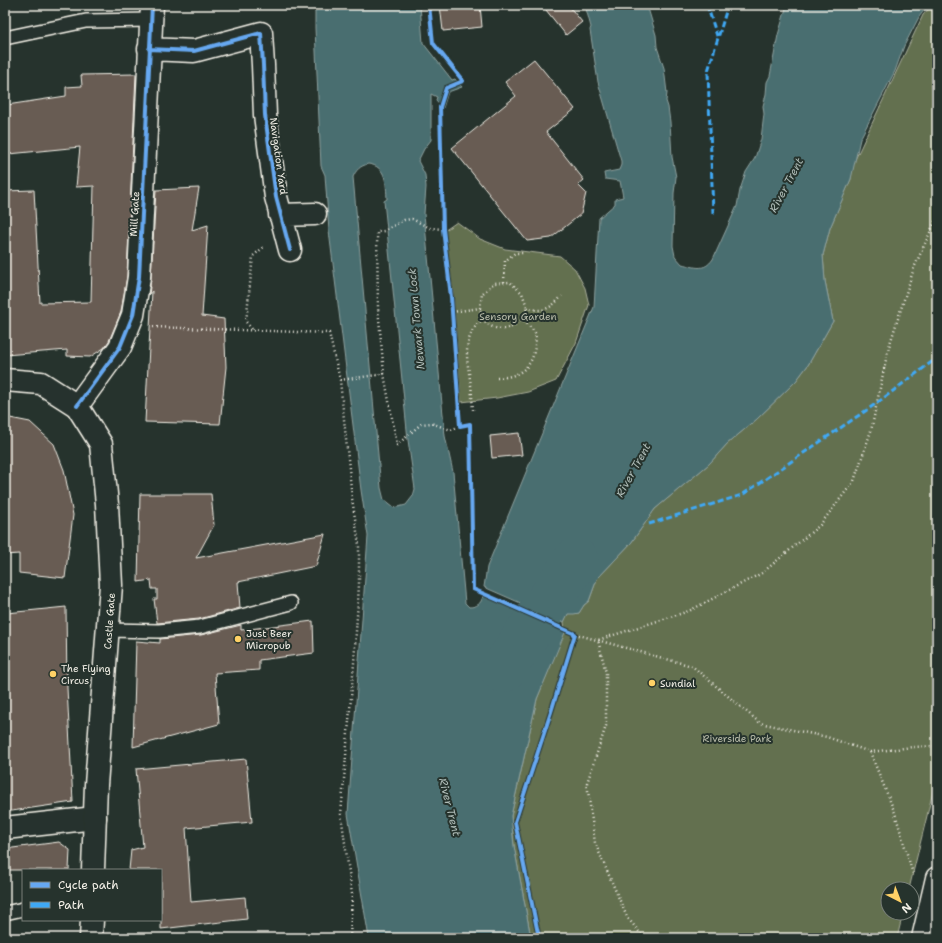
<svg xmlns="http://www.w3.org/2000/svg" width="942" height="943" font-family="'Shantell Sans',sans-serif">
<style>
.green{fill:#636f50;stroke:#acb09c}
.water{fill:#4a6e70;stroke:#8ea2a0;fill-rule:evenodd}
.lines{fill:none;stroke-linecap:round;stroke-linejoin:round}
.river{stroke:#4a6e70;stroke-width:45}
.building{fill:#675b53;stroke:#f4f1e8}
.lane-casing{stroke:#f4f1e8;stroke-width:16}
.street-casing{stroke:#f4f1e8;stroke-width:25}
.secondary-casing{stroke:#f4f1e8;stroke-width:25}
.path{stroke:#f4f1e8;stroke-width:2.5;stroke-dasharray:1 3;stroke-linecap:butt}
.lane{stroke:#26332d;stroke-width:13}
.street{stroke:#26332d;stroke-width:22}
.secondary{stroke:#26332d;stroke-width:22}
.quiet{stroke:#3fa9f5;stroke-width:3;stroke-dasharray:6 3;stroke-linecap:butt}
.cycleway-casing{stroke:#26332d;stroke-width:6}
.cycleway{stroke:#66a8f1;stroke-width:4}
.poi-dot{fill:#ffd166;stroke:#26332d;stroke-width:1.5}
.labels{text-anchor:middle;stroke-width:4;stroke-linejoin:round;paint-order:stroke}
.street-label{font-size:10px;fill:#f4f1e8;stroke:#26332d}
.park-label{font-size:10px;fill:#babdab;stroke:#26332d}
.poi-label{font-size:10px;fill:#f4f1e8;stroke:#26332d;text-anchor:start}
.water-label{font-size:11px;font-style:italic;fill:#b0bdb8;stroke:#26332d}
</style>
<rect width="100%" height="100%" fill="#26332d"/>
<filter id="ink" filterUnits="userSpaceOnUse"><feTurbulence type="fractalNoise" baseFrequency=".025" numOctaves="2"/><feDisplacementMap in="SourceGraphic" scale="8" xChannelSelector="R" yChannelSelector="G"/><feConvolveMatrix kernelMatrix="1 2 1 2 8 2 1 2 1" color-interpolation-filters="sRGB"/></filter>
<g filter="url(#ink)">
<path class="green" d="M932,5H937V775L909,889H888V913H903L897,938H531L514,846L511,816L537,699L565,630L564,622L568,613H579L584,605L589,601L597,579L631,543L655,509L709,464L727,444L757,419L796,381L808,365L833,321L825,281L823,255L830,228L851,179L853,164L923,15Z
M457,222L480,239L505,249L560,256L575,269L585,288L589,305L576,343L556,381L528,392L497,398L461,402L453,292L444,231Z"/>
<path class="water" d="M315,5H420L423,43L452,80L455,79L462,87L448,92L443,108L436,100L437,97L431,94V140L424,149L418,161L425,175L426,187L424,214L445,436L453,472L465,603L469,607C477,607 481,604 483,596L560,629L566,630L537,699L511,816L514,846L531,938H369L348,814L368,536L361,490L329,231L325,175L321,166L315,28ZM368,164C387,166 386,184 387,199L384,201L386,220L408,440L415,489L413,496L406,505L394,508L384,500L381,488L353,177C356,170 360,166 368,164Z
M585,5H647L656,35L657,47L664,68L667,93L666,101L668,107L670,122L672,157L676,177L674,193L673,246L675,256L682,264C695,267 704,272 713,259L737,206L740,190L746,172L755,158L761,139L764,114L763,106L766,94L767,82L770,76L778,35L787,5H928L919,17L904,46L895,71L860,139L851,179L830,228L823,255L825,281L833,321L808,365L796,381L757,419L727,444L709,464L655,509L631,543L597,579L589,601L584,605L579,613L574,614H568L564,622L484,587L487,567L594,307L599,218L615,204V199L623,197L620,181L605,179L604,173L619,170L621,165V161L598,82L590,30L591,27Z"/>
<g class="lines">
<path class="river" d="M503,670L576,560"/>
</g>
<path class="building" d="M440,5H480L482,27L443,31Z
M542,5H568L582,22L566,35Z
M534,59L575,109L546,132L584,180L578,185L586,193L581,214L551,238L527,241L452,148L516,96L505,82Z
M136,74L127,276L121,312L109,341L104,348L90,357L67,356V350L5,355V191L34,190L40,303L91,302L94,186L76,187L80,147L9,154L7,105L66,96V87L82,86L81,75Z
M199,188L192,230L208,225L202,316L224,319L226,367L220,424L145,422L152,291L149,295L151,278L156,190Z
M5,417L30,422L54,444L64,470L73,515L65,578L19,573V554L5,555Z
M519,433L522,455L492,458L490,436Z
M140,494H211L214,525L196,558L325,534L316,566L238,582L240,608L199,619L157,623L154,599H157V589H152L151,580L138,582Z
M66,607L67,688L73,802L5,812V662L7,613Z
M313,621L314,653L259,660V670L215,673L219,724L133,747L136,641L160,643V639L201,635L241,625V630Z
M246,759L252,822L186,828L191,902L245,897L247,919L161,929V870H129L131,850L143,847L136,769Z
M59,842L70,850L69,870H5V849Z"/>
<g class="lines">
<defs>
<path id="lane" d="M5,38L86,21L151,20
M108,630L159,631L200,627L291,603
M5,913L23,909"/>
<path id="street" d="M149,49L194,51L261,33L263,65L265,115L276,197L290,250
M280,215L315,214
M77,406L120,347L133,315L139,277L152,5
M5,828L95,818
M923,938L937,878"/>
<path id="secondary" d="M5,380L41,383L77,406L101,444L107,504L111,585L96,785L93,870
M91,938L92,920"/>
</defs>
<use href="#lane" class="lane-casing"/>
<use href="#street" class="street-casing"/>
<use href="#secondary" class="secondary-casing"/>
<path class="path" d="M504,282L505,261L515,253H524
M527,307C543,314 551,308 562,296
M452,312L480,308L482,294L494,283L510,282L522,293L527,307C526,311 525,316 522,319C513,331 494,333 484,320C482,317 481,312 480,308
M153,327L329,333L340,380L352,498L359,545V585L354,663L341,814L352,894L350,938
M252,329L246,322L253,256L265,246
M384,374L378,308L377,232L384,231L404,220L412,219L430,228L443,229
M497,378C519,377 533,368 535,345C536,342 536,336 535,333C532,328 526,324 523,319
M340,380L384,374L397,445L421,424L431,423L451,430L460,426
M473,410C472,400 472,389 470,379C467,361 464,346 473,330C476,325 478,322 484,319
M575,634L692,666L760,723L827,737L870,752L895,813L913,874
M870,752L913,747L937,746
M644,938L627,917L595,843L587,783L606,726V673L598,640L689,611L762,573L820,525L854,481L871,431L888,350L914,268L937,217"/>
<use href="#lane" class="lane"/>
<use href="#street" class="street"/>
<use href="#secondary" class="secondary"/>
<path class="quiet" d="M707,5L718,39
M713,214L708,71L728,5
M649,524L742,495L877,403L937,358"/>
<defs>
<path id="cycleway" d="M429,5L433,43L463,81L446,88L440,107L443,229L451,297L460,426L470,424L473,589L575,634L551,712L515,822L539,938
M149,49L194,51L261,33L263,65L265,115L276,197L290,250
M77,406L120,347L133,315L139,277L152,5"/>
</defs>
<use href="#cycleway" class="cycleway-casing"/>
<use href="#cycleway" class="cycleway"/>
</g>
</g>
<g class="poi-dot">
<circle cx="238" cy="639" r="4"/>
<circle cx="53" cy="674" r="4"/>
<circle cx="652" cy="683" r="4"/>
</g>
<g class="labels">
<g class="street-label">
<text transform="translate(279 156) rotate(82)" y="4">Navigation Yard</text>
<text transform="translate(134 214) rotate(-87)" y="4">Mill Gate</text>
<text transform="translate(109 621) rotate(-86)" y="4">Castle Gate</text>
</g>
<g class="park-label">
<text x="518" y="320">Sensory Garden</text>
<text x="737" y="742">Riverside Park</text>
</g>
<g class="poi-label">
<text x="246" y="637">Just Beer<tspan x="246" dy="12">Micropub</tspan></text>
<text x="61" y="672">The Flying<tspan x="61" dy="12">Circus</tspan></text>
<text x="660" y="687">Sundial</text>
</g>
<g class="water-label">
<text transform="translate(786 185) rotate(-62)" y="4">River Trent</text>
<text transform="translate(416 319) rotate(-95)" y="4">Newark Town Lock</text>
<text transform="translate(633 470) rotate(-61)" y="4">River Trent</text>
<text transform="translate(450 807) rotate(76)" y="4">River Trent</text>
</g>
</g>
<rect width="942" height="943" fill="none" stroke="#26332d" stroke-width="20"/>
<rect x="10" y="10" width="922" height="923" fill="none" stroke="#f4f1e8" stroke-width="1.5" filter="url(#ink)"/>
<rect x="22" y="869" width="140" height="52" fill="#26332d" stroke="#787f78"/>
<rect x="30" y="882" width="20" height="6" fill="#66a8f1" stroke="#787f78"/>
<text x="58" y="889" font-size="12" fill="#f4f1e8">Cycle path</text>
<rect x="30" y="902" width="20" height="6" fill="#3fa9f5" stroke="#787f78"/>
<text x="58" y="909" font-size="12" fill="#f4f1e8">Path</text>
<g transform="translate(900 901) rotate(138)"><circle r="19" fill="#26332d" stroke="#787f78"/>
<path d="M0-3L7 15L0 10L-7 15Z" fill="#ffd166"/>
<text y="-6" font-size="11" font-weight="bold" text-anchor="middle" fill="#f4f1e8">N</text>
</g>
</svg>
